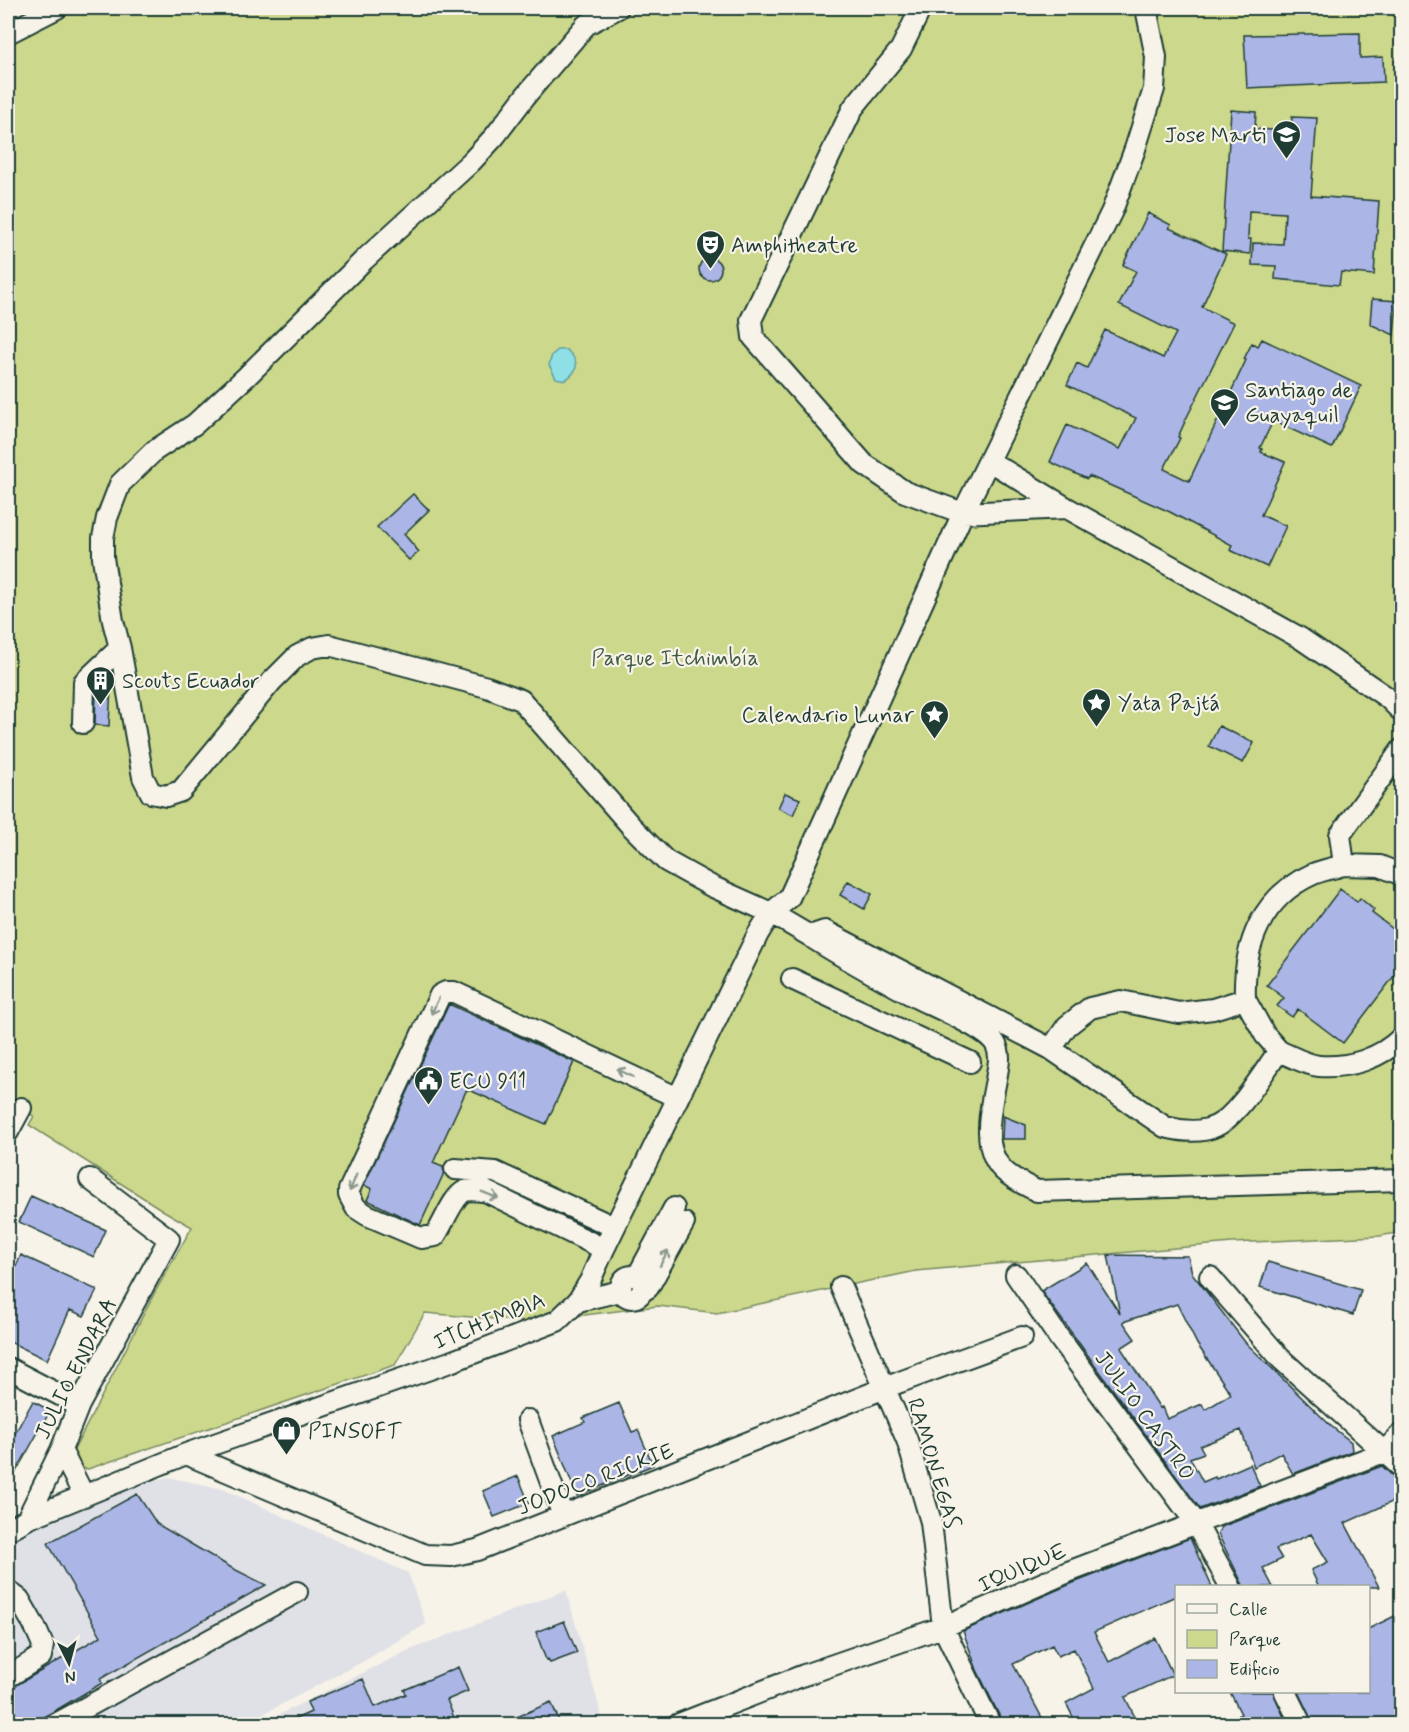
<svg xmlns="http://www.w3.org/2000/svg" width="1409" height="1732" font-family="Mynerve,sans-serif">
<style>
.built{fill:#e0e1e7}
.green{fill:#ccd88b;stroke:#768a60;stroke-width:1.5}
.water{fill:#8ee0e6;stroke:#629f9f;stroke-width:1.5}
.building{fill:#abb6e6;stroke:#1f3d34;stroke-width:1.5;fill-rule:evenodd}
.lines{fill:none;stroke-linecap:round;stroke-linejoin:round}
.minor-casing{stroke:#1f3d34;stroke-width:24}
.minor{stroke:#f7f3e8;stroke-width:20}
.oneway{stroke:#8b988e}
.labels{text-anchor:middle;stroke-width:4.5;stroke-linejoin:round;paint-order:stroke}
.poi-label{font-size:22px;fill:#1f3d34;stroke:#f7f3e8;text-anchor:start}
.park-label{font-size:22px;fill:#425c45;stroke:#f7f3e8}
.street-label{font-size:22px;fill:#1f3d34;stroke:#f7f3e8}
</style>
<rect width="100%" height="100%" fill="#f7f3e8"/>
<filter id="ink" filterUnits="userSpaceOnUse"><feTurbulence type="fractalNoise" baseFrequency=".0167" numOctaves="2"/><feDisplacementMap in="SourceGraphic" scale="12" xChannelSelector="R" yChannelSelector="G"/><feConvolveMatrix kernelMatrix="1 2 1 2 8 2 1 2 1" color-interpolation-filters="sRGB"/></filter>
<g filter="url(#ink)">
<path class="built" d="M168,1477L223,1489L408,1573L426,1624L364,1661L244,1724H8V1541L71,1504Z
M566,1590L604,1724H260L407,1651Z"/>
<path class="green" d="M34,8H1401V1232L1380,1236L1232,1243L916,1271L717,1313L658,1306L527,1322L425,1313L395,1365L88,1469L81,1468L72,1454L155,1292L192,1227L164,1211L29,1125L34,1116L8,1102V38Z"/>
<path class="water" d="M558,350H567C580,362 579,371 565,380L556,378L549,365L552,355Z"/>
<path class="building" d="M1360,33V58L1383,57L1384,82L1247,88L1244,35Z
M1231,110L1256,112L1255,129L1291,131L1292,117L1317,118L1311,196L1379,201L1374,275L1341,272L1339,285L1275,279L1276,266L1252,265L1253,243L1283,244L1285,213L1249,211L1248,239H1251L1250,254L1222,251Z
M1148,213L1171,225L1169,228L1226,254L1202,307L1234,323L1188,415L1178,437L1180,438L1164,469L1189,481L1246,360L1244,359L1252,343L1258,346L1262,339L1361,386L1332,448L1273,421L1260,448L1262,449L1261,452L1285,462L1261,515L1286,526L1267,567L1230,550L1232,545L1170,512L1089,476L1087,479L1050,462L1067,425L1120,449L1136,418L1067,385L1077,363L1087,368L1105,330L1163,358L1176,333L1119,305L1136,271L1123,265Z
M699 269a11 11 0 1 1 22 0a11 11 0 1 1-22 0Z
M1372,299L1397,301L1394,335L1370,324Z
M413,494L429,510L404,534L419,552L409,560L377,527Z
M99,685H111L109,726L95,725L96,687Z
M1219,726L1254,743L1243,763L1209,746Z
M785,793L800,799L793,815L778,808Z
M848,881L872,894L864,909L840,895Z
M1340,889L1357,902L1360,898L1374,910L1372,913L1401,935V967L1343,1043L1298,1009L1292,1017L1277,1006L1284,998L1267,985Z
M449,1004L574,1062L546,1124L467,1089L433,1163L443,1167L444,1173L420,1225L367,1200L372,1189L364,1185Z
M1003,1116L1026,1125V1139H1002Z
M31,1196L106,1230L94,1257L19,1222Z
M21,1255L97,1290L84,1316L70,1310L47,1360L8,1341V1285Z
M1108,1255L1188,1256L1192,1273L1245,1342L1331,1426L1351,1442L1352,1451L1293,1474L1281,1453L1254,1467L1241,1430L1200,1446L1204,1453L1190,1458L1203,1482L1215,1477L1216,1479L1250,1464L1260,1486L1200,1509L1041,1291L1087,1263L1120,1314ZM1177,1304L1197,1344L1231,1394L1205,1410L1202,1404L1167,1419L1162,1407L1160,1408L1121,1348L1135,1339L1123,1322Z
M1268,1262L1361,1290L1353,1315L1260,1287Z
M33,1401L50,1411L8,1486V1446Z
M619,1403L632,1432L638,1430L653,1465L577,1496L553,1436L585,1422L583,1418Z
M1382,1466L1394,1477L1401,1480V1498L1345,1523L1379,1587H1319L1311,1570L1328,1562L1311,1534L1276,1549L1282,1559L1263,1568L1273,1587H1244L1218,1534L1221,1527Z
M518,1476L529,1503L494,1517L483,1491Z
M137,1494L157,1524L230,1567L266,1585L100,1679L102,1683L31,1725H15L8,1711V1690L101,1636L48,1543Z
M1190,1538L1212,1587H1176V1596L1094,1632L1109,1662L1155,1638L1173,1675L1125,1697L1139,1725H1077L1066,1703L1094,1688L1074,1649L1058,1656L1052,1645L1013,1664L1046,1725H1004L977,1670L963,1631L1073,1583Z
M1401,1613V1714L1386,1725H1314L1298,1692H1368V1629Z
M564,1621L577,1653L550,1663L548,1659L546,1660L536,1632Z
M458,1667L468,1691L447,1700L457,1725H282L311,1712L307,1702L363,1679L375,1707L406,1694L404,1690Z
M1230,1692H1273L1284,1717L1268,1725H1217L1241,1714Z
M551,1702L561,1725H499Z"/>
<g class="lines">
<defs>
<path id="minor" d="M618,8L586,25L527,94L495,136L471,162L365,259L246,377L195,424L154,451L120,484L107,518L103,538V558L113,621L120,648L143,777L151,793L166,796L181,791L272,681L297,656L312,648L329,645L487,687L521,700L631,826L666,861L711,886L771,913L810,936L825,931L1051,1049L1165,1127C1181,1131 1200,1134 1216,1126C1238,1116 1264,1071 1279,1051C1291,1056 1306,1065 1319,1066C1350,1068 1380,1059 1402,1037
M921,8L901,49L853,108L751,320L753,337L864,464L905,492L963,513L1067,508
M8,33L57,8
M989,461L1067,508L1300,638L1388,698L1402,712
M83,723L84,682L120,648
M1344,865L1380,866L1402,875
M814,939C847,960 882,979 917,998C935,1007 985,1028 995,1043C1001,1053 999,1063 997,1074C992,1103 979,1146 1003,1170C1012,1179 1025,1185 1037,1191L1402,1180
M792,979L970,1062
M1245,999L1265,1035L1279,1051
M1051,1049L1067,1026L1090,1008L1121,1001L1179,1013L1213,1009L1245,999C1243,946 1261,897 1313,874C1323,870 1334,868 1344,865L1340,835L1402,749
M8,1132L21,1108
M455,1169L495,1172L614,1227
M604,1249L485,1191C478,1191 471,1189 465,1191C453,1196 443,1225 435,1236L421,1238L367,1215L356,1208L349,1195V1190L440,995L446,992H454L678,1098
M1016,1275L1057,1335L1196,1523L1230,1586
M621 1287a11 11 0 1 1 22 0a11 11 0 1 1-22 0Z
M637,1277L674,1208
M1210,1277L1281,1359L1402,1468
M841,1287L907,1440L931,1522L943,1627L990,1724
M643,1290L648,1288L684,1223
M578,1301L621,1291
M8,1368L79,1405
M528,1420L563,1516
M61,1450L84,1496
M186,1454L425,1555L451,1556L477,1550L900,1382L1022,1337
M27,1519L61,1450L79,1405L169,1239L90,1179
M8,1530L27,1519L186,1454L450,1362L557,1321L578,1301L590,1281L604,1249L758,934L771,913L789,898L963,513L1112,211L1135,149L1154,89L1156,57L1146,8
M8,1591L19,1599L35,1627L43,1645L41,1656L8,1677
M1285,1692L1301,1724
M56,1724L297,1592
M679,1724L804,1675L943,1627L1068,1572L1384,1452L1402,1433"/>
</defs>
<use href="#minor" class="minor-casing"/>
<use href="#minor" class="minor"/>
</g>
<defs><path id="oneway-shaft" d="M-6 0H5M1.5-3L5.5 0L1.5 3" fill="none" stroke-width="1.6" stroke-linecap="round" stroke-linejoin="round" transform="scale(1.5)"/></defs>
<g class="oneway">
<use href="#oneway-shaft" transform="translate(435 1006) rotate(115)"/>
<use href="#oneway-shaft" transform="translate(625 1073) rotate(-155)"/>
<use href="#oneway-shaft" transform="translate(353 1183) rotate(112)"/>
<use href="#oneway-shaft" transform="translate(490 1195) rotate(22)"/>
<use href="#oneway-shaft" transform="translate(664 1258) rotate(-63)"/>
</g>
</g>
<defs>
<symbol id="school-pin" viewBox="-11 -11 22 30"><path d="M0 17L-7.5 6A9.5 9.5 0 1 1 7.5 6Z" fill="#1f3d34" stroke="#f7f3e8"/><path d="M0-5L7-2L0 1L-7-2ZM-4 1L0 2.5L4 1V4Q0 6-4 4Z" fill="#fff"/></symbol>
<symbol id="theatre-pin" viewBox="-11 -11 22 30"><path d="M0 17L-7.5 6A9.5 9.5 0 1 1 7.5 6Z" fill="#1f3d34" stroke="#f7f3e8"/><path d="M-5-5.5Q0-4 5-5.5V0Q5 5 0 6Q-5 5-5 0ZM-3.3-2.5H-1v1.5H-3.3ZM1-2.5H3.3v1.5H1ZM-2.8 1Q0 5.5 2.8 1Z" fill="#fff"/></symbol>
<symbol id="building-pin" viewBox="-11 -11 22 30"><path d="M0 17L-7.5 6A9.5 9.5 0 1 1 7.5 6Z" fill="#1f3d34" stroke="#f7f3e8"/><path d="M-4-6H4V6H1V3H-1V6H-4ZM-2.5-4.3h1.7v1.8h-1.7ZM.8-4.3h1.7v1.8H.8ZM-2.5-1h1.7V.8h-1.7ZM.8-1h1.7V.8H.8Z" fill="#fff"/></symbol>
<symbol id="sight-pin" viewBox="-11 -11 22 30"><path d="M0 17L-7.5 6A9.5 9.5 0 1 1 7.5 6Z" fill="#1f3d34" stroke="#f7f3e8"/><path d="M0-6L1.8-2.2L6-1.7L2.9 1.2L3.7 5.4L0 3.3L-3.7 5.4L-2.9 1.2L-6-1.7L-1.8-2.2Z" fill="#fff"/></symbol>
<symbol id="civic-pin" viewBox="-11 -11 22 30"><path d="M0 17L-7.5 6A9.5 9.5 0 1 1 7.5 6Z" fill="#1f3d34" stroke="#f7f3e8"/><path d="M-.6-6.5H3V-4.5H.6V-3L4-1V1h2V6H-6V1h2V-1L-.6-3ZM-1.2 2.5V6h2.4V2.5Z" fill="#fff"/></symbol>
<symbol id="shop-pin" viewBox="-11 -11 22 30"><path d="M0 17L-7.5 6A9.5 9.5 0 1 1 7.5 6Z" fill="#1f3d34" stroke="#f7f3e8"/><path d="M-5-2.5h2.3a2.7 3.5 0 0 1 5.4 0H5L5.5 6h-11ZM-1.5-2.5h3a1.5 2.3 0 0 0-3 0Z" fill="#fff"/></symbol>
</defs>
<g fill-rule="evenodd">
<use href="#school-pin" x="1270" y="118" width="33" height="45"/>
<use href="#theatre-pin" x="694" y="228" width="33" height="45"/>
<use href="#school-pin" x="1208" y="386" width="33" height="45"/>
<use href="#building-pin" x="84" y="664" width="33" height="45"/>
<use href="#sight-pin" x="1080" y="686" width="33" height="45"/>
<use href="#sight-pin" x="918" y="698" width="33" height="45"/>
<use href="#civic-pin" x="412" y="1064" width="33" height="45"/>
<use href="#shop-pin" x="270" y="1414" width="33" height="45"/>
</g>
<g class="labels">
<g class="poi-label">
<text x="1266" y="142" text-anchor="end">Jose Marti</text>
<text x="731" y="252">Amphitheatre</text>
<text x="1245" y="397">Santiago de<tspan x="1245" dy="25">Guayaquil</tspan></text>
<text x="122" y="688">Scouts Ecuador</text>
<text x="1118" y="710">Yata Pajtá</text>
<text x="914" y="722" text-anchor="end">Calendario Lunar</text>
<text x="449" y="1088">ECU 911</text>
<text x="308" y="1438">PINSOFT</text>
</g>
<g class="park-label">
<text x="675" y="665">Parque Itchimbía</text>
</g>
<g class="street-label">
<text transform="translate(489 1320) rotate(-22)" y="8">ITCHIMBIA</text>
<text transform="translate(75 1368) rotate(-63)" y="8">JULIO ENDARA</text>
<text transform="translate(1146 1415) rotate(54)" y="8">JULIO CASTRO</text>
<text transform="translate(935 1463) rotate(73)" y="8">RAMON EGAS</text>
<text transform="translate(595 1478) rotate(-21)" y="8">JODOCO RICKIE</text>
<text transform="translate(1022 1567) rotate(-23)" y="8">IQUIQUE</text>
</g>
</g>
<rect width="1409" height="1732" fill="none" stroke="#f7f3e8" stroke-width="30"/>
<rect x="15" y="15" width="1379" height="1702" fill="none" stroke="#1f3d34" stroke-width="2" filter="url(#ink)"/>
<rect x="1175" y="1585" width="195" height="108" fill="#f7f3e8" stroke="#a1aaa0" stroke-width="1.5"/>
<rect x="1187" y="1604" width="30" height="9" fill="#f7f3e8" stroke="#a1aaa0" stroke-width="1.5"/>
<text x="1229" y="1615" font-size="18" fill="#1f3d34">Calle</text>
<rect x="1187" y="1630" width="30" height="18" fill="#ccd88b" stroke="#a1aaa0" stroke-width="1.5"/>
<text x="1229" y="1645" font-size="18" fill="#1f3d34">Parque</text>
<rect x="1187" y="1660" width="30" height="18" fill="#abb6e6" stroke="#a1aaa0" stroke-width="1.5"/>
<text x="1229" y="1675" font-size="18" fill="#1f3d34">Edificio</text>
<g transform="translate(69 1663) rotate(174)" stroke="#f7f3e8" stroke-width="4.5" paint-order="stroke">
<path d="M0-4.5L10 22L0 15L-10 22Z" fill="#1f3d34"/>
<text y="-9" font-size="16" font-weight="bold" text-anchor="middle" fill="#1f3d34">N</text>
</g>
</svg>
